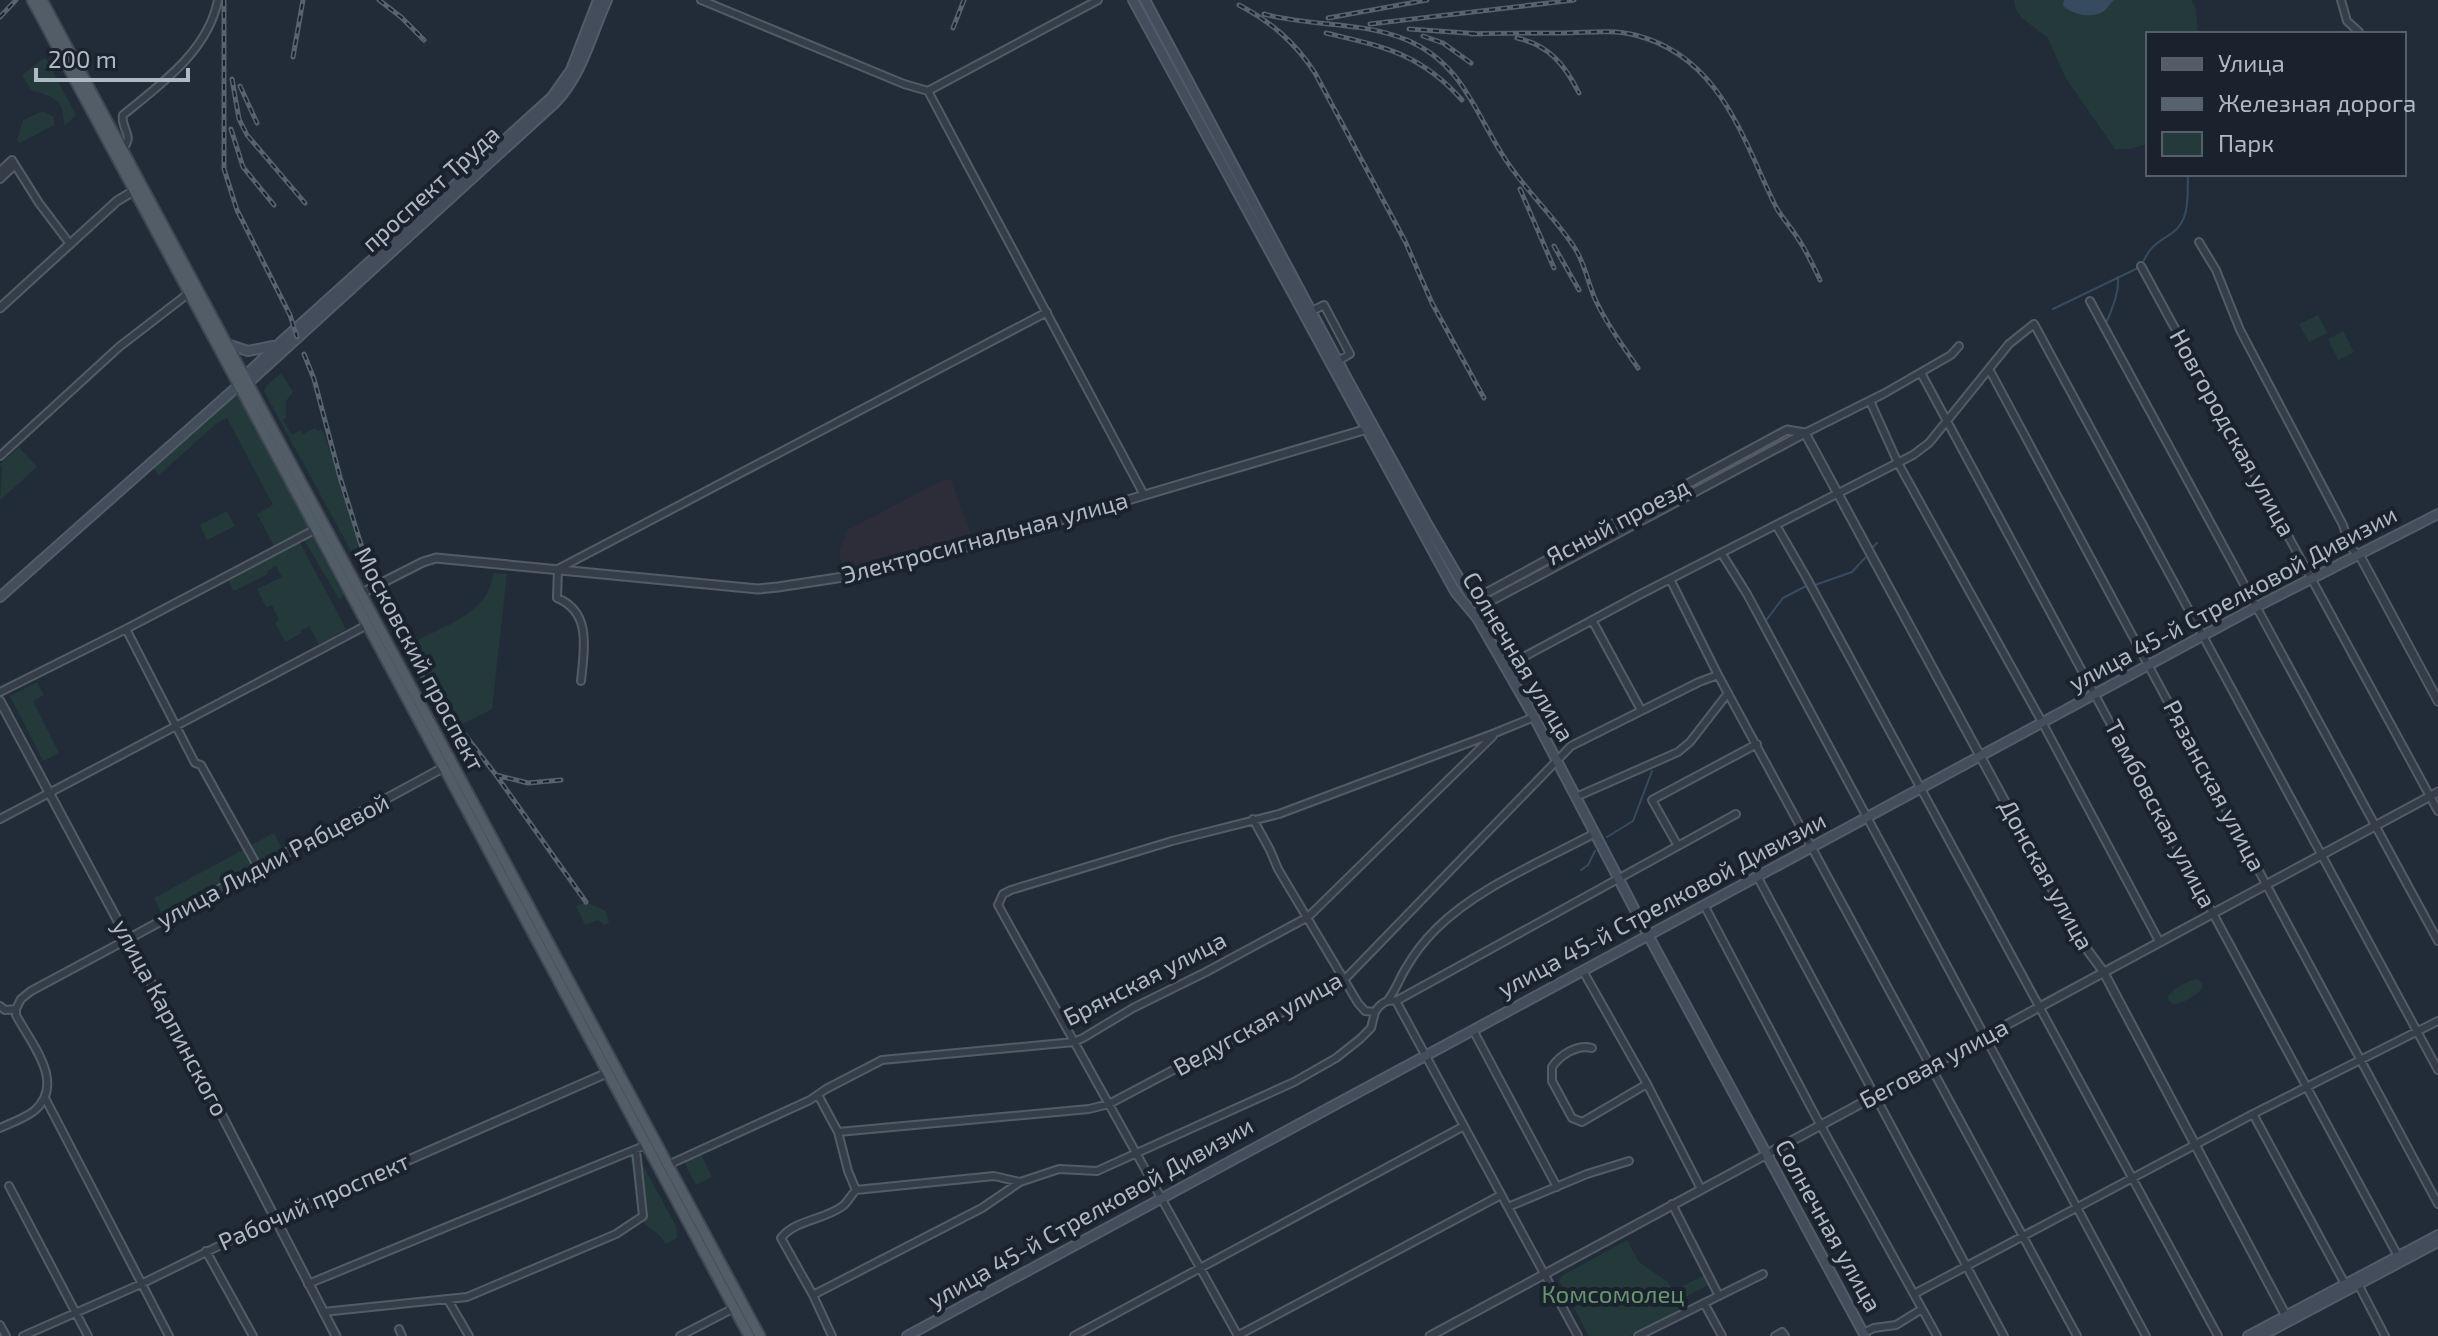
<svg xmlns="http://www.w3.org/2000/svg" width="2438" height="1336" font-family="'Exo 2',sans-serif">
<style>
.medical{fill:#2d2c39}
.green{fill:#24393a}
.water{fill:#374b60}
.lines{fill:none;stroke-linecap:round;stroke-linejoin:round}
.stream{stroke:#374b60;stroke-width:2}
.minor-casing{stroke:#525c66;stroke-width:10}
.tertiary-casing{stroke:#525c66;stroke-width:11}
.secondary-casing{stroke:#525c66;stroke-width:12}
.primary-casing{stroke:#3e4752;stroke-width:13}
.minor{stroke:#353e48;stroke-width:6}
.tertiary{stroke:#353e48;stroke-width:7}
.secondary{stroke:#434d5b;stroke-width:8}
.primary{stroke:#535d68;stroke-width:9}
.rail-casing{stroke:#57626f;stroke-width:5}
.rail{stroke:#1a232d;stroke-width:2;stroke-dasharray:6;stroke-linecap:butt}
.labels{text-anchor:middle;stroke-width:8;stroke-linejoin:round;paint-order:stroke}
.street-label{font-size:24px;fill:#afb9c5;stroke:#1a232d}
.park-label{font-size:24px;fill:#67946f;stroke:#1a232d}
</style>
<rect width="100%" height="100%" fill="#212c38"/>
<path class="medical" d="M951,479L973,540L888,564L843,571L839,552L847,530L939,482Z"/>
<path class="green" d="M2014,0H2191L2196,9L2198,34H2148L2147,144L2131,149H2115L2065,77L2048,38L2023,19L2016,10Z
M43,59H46L76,115L64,126C64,99 56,98 31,90L22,75Z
M43,111L54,117V125L20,143L17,140L23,120Z
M2318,315L2327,333L2309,342L2299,324Z
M2343,331L2354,352L2338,360L2328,339Z
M281,373L293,392L286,401V417L283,420L292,435L300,430L303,434L315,428L318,431L322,429L325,437L362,545L351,551L264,391L267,385Z
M237,393L310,527L274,546L257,514L273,505L227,418L217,423L159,475L151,466Z
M19,447L37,467L0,500L2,468L0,464Z
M227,511L235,526L207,540L200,525Z
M311,534L344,596L339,599L303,538Z
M299,541L346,629L319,644L309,626L301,631L302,633L285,642L275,623L279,620L272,605L266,607L257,589L282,577L276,566L267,571L268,574L236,590H233L227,578Z
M493,573L507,574L492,709L463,724L445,707L403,628L408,625L418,640C447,625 491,611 493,573Z
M37,682L44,695L33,701L59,753L43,761L10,696Z
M274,833L283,850L163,916L154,898Z
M586,902L606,911L609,923L604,925L598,920L585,925L576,906Z
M2198,979L2202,983V988C2196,996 2183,1004 2173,1004L2169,1001L2168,996C2175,988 2188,980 2198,979Z
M637,1154L676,1226L677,1238L666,1244L661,1237L644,1223L630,1157Z
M701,1154L712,1177L696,1185L684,1162Z
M1627,1240L1639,1262L1668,1282L1673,1291L1705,1275L1710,1284L1683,1298L1686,1306L1630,1336H1589L1559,1280L1562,1276Z"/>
<path class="water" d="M2064,0H2114C2110,3 2108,8 2104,11C2091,19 2074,15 2063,6Z"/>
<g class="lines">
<path class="stream" d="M2142,264C2151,245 2156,244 2172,233C2191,220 2187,194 2188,174
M2053,309L2138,268
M2107,321C2113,306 2119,293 2118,277
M1872,548L1877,543
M1815,585L1852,572L1865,558
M1767,619L1783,598L1808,585
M1607,837L1633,821L1652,771
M1581,870L1588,865L1595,851"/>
<defs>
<path id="minor" d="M701,0L904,84L928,91L1144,495
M2341,0L2347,21L2359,32
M928,91L1098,0
M122,149C136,136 120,129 123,115C161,84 208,51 218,0
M0,171L12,160L39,203L70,244
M0,179L15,165
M2199,242L2216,270L2240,330L2343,525L2349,545L2358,555
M2141,266L2438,811
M2090,301L2438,941
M1312,311L1324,305L1350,354L1338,361
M1989,369L2438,1204
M1921,373L2398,1256
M1870,401L1898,463L2042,722L2159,941
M1805,433L1885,393L1951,355L1959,346
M0,456L119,347L189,293
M1776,525L1805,575L2218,1336
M1722,554L1747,594L2146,1336
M1670,579L1718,675L2077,1336
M1592,620L1641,710
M126,629L195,763L201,765L259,869
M1505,667L1639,595L1913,455L1929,443L2009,344L2034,324L2438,1070
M581,681C584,649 592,612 557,598L558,569L1047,312
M0,692L126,629L316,529
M1576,797L1678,752L1690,742L1728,693
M0,819L367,625
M1253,819L1270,850L1278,869L1358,1003L1365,1011L1375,1012C1380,1004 1386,999 1396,1001L1578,1336
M1678,846L1652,800L1757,744
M1757,876L2004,1336
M1704,905L1815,1115L1937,1336
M1583,971L1647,1084L1701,1189
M1388,1000C1397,988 1399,979 1406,968C1414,954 1425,940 1436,929C1478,887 1543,861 1595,833
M1396,1001L1736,814
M0,1006L5,1010L16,1009
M16,1009L21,999L31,991L128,939
M1473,1030L1557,1187
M1592,1048C1577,1044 1560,1055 1552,1067V1081L1572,1118L1582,1122L1647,1084
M818,1095L838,1132L848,1171L856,1190C852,1194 848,1201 844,1205C826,1220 796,1219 781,1238L813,1295L832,1336
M45,1098L169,1336
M2253,1114L2345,1284
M0,1128C11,1123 25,1118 34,1111C67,1083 30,1042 16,1015V1009
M838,1132L1089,1109L1109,1104L1345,979L1571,746L1699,682L1718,675
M668,1165L810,1100L826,1089L882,1060L1074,1042L1083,1038L1133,1008L1206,972L1308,917L1493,736
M9,1186L88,1336
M856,1190L994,1176L1020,1182L1059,1169L1097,1171L1294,1082L1336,1058L1360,1039L1371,1028L1375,1012
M1672,1204L1719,1296
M1508,1207L1587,1174L1629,1161
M206,1251L253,1336
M308,1284L646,1145
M2358,1284L2385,1336
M1914,1294L2253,1114L2438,1021
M813,1295L982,1208L1020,1182
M448,1300L469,1336
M1704,1303L1722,1336
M323,1312L467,1297L616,1234L643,1216L636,1150
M0,1325L6,1336
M399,1329L402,1336
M1863,1333L1874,1328L1896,1325L1922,1309
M23,1336L141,1284L274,1219
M680,1336L734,1308
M1074,1336L1464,1126
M1237,1336L1501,1195
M1238,1336L998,905L1003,894L1011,890L1172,841L1279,814L1495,733L1534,717
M1638,1336L1763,1274
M1775,1336L1782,1332L1785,1336"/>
<path id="tertiary" d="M0,308L117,201L137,189
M1805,433L2080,940L2103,971L2286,1316
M2360,556L2438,701
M1463,585L1475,593L1488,592L1787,430L1805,433
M1466,590C1471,599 1478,604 1488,602
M362,593L423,562L436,558L758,589L778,587L876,572L1010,535L1367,429
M1477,618L1478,611L1485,604L1805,433
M0,701L215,1102L336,1336
M128,939L452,763
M274,1219L607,1073
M1430,1336L2438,792"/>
<path id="secondary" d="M1133,0L1447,577L1456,593L1477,618L1534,717L1648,935L1865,1336
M1145,0L1350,384L1426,522L1463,585
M227,344L248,351L273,346
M243,384L248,383L556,102C583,73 591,35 607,0
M0,597L239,385L249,372L281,342L552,97L571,70L598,0
M907,1336L2256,607L2438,514
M2248,1336L2438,1235
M2261,1336L2438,1242"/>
<path id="primary" d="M32,0L749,1336
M42,0L760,1336"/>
</defs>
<use href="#minor" class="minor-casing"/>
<use href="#tertiary" class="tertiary-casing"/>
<use href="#secondary" class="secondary-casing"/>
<use href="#primary" class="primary-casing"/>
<use href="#minor" class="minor"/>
<use href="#tertiary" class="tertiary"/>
<use href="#secondary" class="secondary"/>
<use href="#primary" class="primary"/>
<defs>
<path id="rail" d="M224,0V169L237,210L290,315L297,337
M379,0L401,17L424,40
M1239,5C1271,22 1295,42 1315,73L1405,241L1432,303L1484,398
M1264,14C1311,27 1362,21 1407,40C1461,63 1473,108 1502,154C1523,189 1555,216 1576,250C1586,267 1588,284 1596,301C1607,325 1623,346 1638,368
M0,17L16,0
M1328,18L1427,0
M1370,24L1574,0
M953,28L964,0
M1409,29L1481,34
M1326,33C1384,47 1420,53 1462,100
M1471,34C1501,33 1532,33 1562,33C1587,33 1611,29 1635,35C1721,57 1742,138 1776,207C1782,218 1790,226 1797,237C1806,250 1813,265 1820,280
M1423,36L1443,43L1471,63
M1517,38C1549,45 1565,65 1579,93
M293,57L303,0
M232,79L239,119L247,135L305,203
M240,86L257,123
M231,129L243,167L274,205
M1520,189L1554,268
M1554,246L1579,290
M304,354L314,379L340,477L374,586L386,613L440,707L462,731L496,775L586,902
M496,775L528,783L561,780"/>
</defs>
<use href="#rail" class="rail-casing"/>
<use href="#rail" class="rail"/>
</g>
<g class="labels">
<g class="street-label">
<text transform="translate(431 189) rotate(-42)" y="8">проспект Труда</text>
<text transform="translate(2232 433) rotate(61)" y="8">Новгородская улица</text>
<text transform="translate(1618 522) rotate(-28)" y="8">Ясный проезд</text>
<text transform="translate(985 538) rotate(-15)" y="8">Электросигнальная улица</text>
<text transform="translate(2233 599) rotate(-28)" y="8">улица 45-й Стрелковой Дивизии</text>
<text transform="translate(1518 657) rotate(59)" y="8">Солнечная улица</text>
<text transform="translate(419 659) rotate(62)" y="8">Московский проспект</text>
<text transform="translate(2214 786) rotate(62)" y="8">Рязанская улица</text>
<text transform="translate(2160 814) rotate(62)" y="8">Тамбовская улица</text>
<text transform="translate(273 861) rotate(-28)" y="8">улица Лидии Рябцевой</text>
<text transform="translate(2046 875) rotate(61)" y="8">Донская улица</text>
<text transform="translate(1662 905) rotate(-28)" y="8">улица 45-й Стрелковой Дивизии</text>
<text transform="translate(1145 979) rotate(-27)" y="8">Брянская улица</text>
<text transform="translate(170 1018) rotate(62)" y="8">улица Карпинского</text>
<text transform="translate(1258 1024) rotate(-29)" y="8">Ведугская улица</text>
<text transform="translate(1934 1064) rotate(-28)" y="8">Беговая улица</text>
<text transform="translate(314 1202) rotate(-24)" y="8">Рабочий проспект</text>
<text transform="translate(1091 1213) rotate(-29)" y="8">улица 45-й Стрелковой Дивизии</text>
<text transform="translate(1828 1226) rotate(61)" y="8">Солнечная улица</text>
</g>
<g class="park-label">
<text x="1613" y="1303">Комсомолец</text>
</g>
</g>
<rect x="2146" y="32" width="260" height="144" fill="#1a232d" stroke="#565f6a" stroke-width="2"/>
<rect x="2162" y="58" width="40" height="12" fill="#535d68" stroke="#565f6a" stroke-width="2"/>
<text x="2218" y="72" font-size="24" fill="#afb9c5">Улица</text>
<rect x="2162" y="98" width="40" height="12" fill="#57626f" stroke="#565f6a" stroke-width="2"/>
<text x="2218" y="112" font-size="24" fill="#afb9c5">Железная дорога</text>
<rect x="2162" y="132" width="40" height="24" fill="#24393a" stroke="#565f6a" stroke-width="2"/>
<text x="2218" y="152" font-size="24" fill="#afb9c5">Парк</text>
<path d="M36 68v12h152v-12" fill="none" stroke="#afb9c5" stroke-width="4"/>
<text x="48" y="68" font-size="24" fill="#afb9c5" stroke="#1a232d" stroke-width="6" paint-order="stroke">200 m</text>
</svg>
